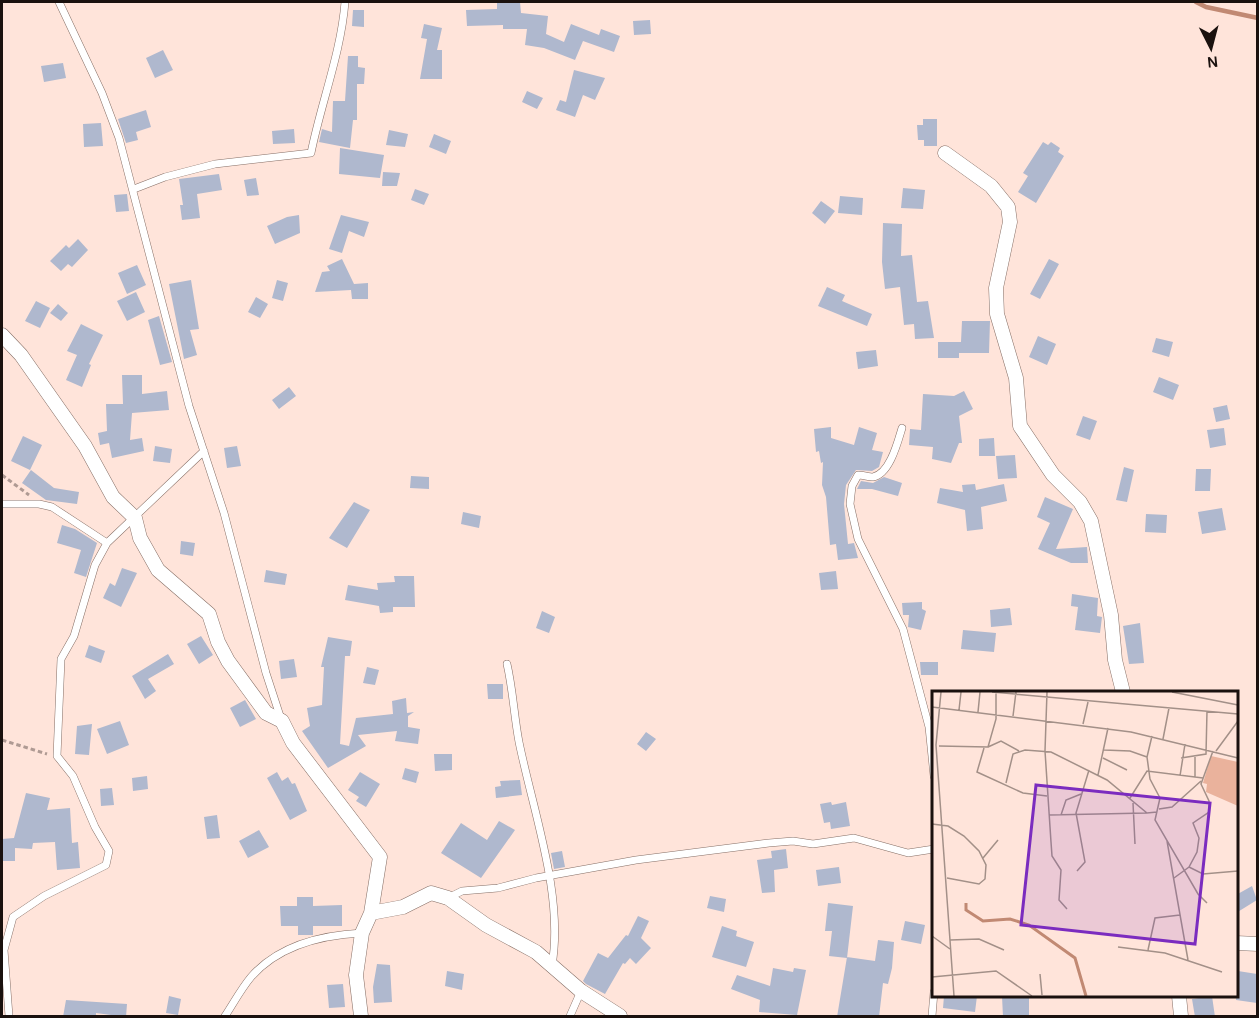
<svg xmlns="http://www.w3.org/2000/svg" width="1259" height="1018" font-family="Karla,sans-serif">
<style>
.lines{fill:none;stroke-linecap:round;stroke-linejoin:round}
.stream{stroke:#c18973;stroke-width:4.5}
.building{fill:#afb8ce}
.service-casing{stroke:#866f66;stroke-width:8}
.minor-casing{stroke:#866f66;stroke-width:15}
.path{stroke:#af9a93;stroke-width:3;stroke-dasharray:4.5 3;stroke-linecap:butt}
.service{stroke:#fff;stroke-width:7}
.minor{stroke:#fff;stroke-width:14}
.inset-river{fill:none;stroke:#c18973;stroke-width:3}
.inset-road{fill:none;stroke:#a39088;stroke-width:1.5}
.view{fill:#7b2cbf;fill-opacity:0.15;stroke:#7b2cbf;stroke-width:3}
.inset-edge{fill:none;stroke:#1a110e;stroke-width:3}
</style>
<rect width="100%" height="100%" fill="#ffe4da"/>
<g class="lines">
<path class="stream" d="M1196,2L1206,7L1258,18"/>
</g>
<path class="building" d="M497,2H520L521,13L548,16L546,34L564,42L571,24L599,35L601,29L620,36L614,52L583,41L575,60L544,48L525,45L527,29H503V25L467,26L466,10L497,9Z
M353,10H364V27L352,26Z
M650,20L651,34L634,35L633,21Z
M424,24L442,28L437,50H442V79H420L427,39L421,38Z
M163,50L173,70L155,78L146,58Z
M348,56H358V67L365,68L364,84H357V120H353L350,148L319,142L322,129L332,132L333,101H345Z
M63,63L66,78L44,82L41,66Z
M574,70L605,78L595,100L583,95L575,117L556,110L560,100L566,102Z
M527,91L543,98L537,109L522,102Z
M146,110L151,127L136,132L138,140L126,143L118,119Z
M923,119H937V146H924V140H918L917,125H923Z
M101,123L103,146L84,147L83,124Z
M294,129L295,143L273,144L272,131Z
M389,130L408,134L405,147L386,145Z
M434,134L451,141L446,154L429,147Z
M1043,142L1048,145L1051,142L1060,148L1058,152L1064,156L1036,203L1018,192L1028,176L1023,173Z
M340,148L384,155L380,178L339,174Z
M383,172L400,173L397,186H382Z
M219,174L222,190L197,194L200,218L182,220L180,205H183L179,179Z
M256,178L259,195L247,196L244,180Z
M903,188L925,190L923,209L901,208Z
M415,189L429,194L424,205L411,200Z
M127,194L129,211L116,212L114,195Z
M840,196L863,198L862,215L838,213Z
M821,201L835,211L825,224L812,213Z
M299,215L300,233L275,244L267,226L287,217Z
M341,215L369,222L364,237L349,231L342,253L329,249Z
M883,223L902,224L901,256L912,255L917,302L928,301L934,338L915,339L914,324L904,325L900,287L885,289L882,262Z
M78,239L88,250L72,267L68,264L61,271L50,261L66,245L69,248Z
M342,259L354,284L368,283V299H352L351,290L315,292L322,272L330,271L327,266Z
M1049,259L1059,264L1040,299L1030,294Z
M137,265L146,285L127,294L118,273Z
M191,280L199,329L190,330L197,355L184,359L169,284Z
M277,280L288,283L283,301L272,298Z
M827,287L845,295L842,301L872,314L867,326L818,306Z
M136,292L145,312L127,321L117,301Z
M256,297L268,304L260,318L248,312Z
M36,301L50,308L40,328L25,321Z
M58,304L68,313L61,321L50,313Z
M159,316L172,362L160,365L148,320Z
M962,321H990L989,353H959V358H938V342H961Z
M81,324L103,335L89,364L91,365L82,387L66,380L77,355L67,351Z
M1038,336L1056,344L1047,365L1029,357Z
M1156,338L1173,342L1169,357L1152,352Z
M876,350L878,366L858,369L856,352Z
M122,375H142V394L167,391L169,410L132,413L130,440L142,438L144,451L112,458L109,443L100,445L98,433L107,431L106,404H123Z
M1159,377L1179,385L1173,400L1153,392Z
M289,387L296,396L279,409L272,400Z
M964,391L973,409L959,416L962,443H959L951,463L932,459L933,447L909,445L910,429L921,430L923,394L954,396Z
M1227,405L1230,419L1216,422L1213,408Z
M1083,416L1097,421L1090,440L1076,435Z
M831,427V438L854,445L859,427L877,433L872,450L883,452L879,467L872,471L856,470L846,485L844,504L848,544L854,543L858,558L838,560L836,544L830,545L826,497L822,485L823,462L821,463L819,451L816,452L814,429Z
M1224,428L1226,445L1210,448L1207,430Z
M23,436L42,445L30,470L11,461Z
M994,438L995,456H979V439Z
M155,446L172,449L170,463L153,461Z
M237,446L241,466L227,468L224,448Z
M1015,455L1017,478L998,479L996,456Z
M1124,467L1134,470L1127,502L1116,500Z
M1196,469H1211L1210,491H1195Z
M31,470L54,488L79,492L77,504L46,500L22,483Z
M411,476L429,477V489L410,488Z
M884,477L902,483L898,496L872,489H857L861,481L873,483Z
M975,484L976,490L1004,484L1007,501L981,507L983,529L967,531L965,510L937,503L940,488L963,492L962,485Z
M1045,497L1073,509L1056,549L1087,547L1088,563H1071L1038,549L1050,523L1037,517Z
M354,502L370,510L347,548L329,538Z
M1222,508L1226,530L1202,534L1198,512Z
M463,512L481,516L479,528L461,524Z
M1146,514L1167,515L1166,533L1145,532Z
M62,525L75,529L97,543L86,577L74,573L81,550L57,543Z
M181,541L195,543L193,556L180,554Z
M122,568L137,573L121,607L103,598L110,583L115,586Z
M266,570L287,574L285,585L264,582Z
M836,571L838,589L821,590L819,573Z
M394,576H414L415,607H393V612L380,613L379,606L345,600L348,585L378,590L377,583L395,582Z
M1072,594L1098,598L1097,616L1102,617L1100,633L1075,630L1078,607L1071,606Z
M922,602V609L926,611L921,630L908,627L909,615H903L902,603Z
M1010,608L1012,625L991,627L990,610Z
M542,611L555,617L549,633L536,628Z
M1140,623L1144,663L1129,664L1123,626Z
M963,630L996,633L994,652L961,649Z
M201,636L213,655L199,664L187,644Z
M328,637L352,641L350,656H345L340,744L349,746L356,718L393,714L392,701L406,698L407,713L414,712L408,716V727L420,729L418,744L395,741L397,731L358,735L366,746L328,768L302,731L310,726L307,708L322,705L324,667H321Z
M89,645L105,651L101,663L85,657Z
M168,654L174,664L148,679L156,691L145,699L132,676Z
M294,659L297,677L281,679L279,661Z
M920,662H938V675H921Z
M367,667L379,670L375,685L363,683Z
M487,684H503V699H488Z
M245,700L256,719L240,727L230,708Z
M120,721L129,745L107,754L97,729Z
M92,724L89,755L75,754L77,726Z
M646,732L656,739L646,751L637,744Z
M434,754H452V770L435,771Z
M405,768L419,772L416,783L402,779Z
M277,772L282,781L288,777L292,784L295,783L307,811L290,820L267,778Z
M360,772L380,784L366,807L356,801L359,797L348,790Z
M147,776L148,789L133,791L132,778Z
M520,780L522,795L496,798L495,787L501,786L500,781Z
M112,788L114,805L101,806L100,789Z
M26,793L50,798L47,810L70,808L72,843L78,842L80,868L57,870L55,842L33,843L32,849L15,848V861H2V839L14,838Z
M831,802L832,805L846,802L850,826L831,829L830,822L824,823L820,804Z
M217,815L220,838L207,839L204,817Z
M499,821L515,830L481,878L441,853L461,823L487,840Z
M259,830L269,847L248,858L239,841Z
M786,849L788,868L774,870L775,892L762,893L757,860L772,858L771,851Z
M562,851L565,867L554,869L551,853Z
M839,867L841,883L818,886L816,870Z
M1252,886L1257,900L1236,913V895Z
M710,896L726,899L724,912L707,908Z
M297,897H313V906L342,905V926H313V935H298V926H281L280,906H297Z
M828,903L853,906L847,958L829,956L832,931H825Z
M638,916L649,921L641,938L651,948L636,964L630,958L625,964L623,963L605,994L586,984L583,981L598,953L608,958L626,935L628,936Z
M905,921L925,925L921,944L901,940Z
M722,926L737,931L736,936L754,942L746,967L712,957Z
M878,940L894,942L892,968L888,984L883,983L879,1017H837L847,957L875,961Z
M377,964L390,965L392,1002L374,1003L373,987Z
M773,968L793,972L794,968L806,970L797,1015L759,1012L760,1000L731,989L737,975L770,986Z
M447,971L464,974L462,990L445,986Z
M1238,971L1257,974V1003L1236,1000Z
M343,984L345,1007L329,1008L327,985Z
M169,996L181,999L178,1015L166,1013Z
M944,996H977L975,1012L943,1008Z
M1002,996H1029V1017H1003Z
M1212,996L1215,1017H1195L1192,999Z
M66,1000L127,1004L126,1017L96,1013V1017H63Z"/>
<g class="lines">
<defs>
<path id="service" d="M59,2L102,93L119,138L189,406L224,513L266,673L281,719
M134,189L165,177L215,164L311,153C321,103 341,53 345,2
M902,428C898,441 890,474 873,477C869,477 862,475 858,475L852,486L850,504L858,539L903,629L929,727L934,776
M2,504H39L52,507L107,543
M507,664C513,690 514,716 519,742C533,811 564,896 552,965
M448,898L462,891L498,888L536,878L636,860L769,843L793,841L813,844L854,838L908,853L934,849
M9,1016L4,950L13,917L44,896L106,865L109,851L95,827L73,776L57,756L61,659L74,636L95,565L107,543L204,451
M225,1016C233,1004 241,989 251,977C278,946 322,935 362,933
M570,1016L581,991
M932,1016L934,992"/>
<path id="minor" d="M945,153L991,186L1008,207L1010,222L996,288L997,314L1016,378L1020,426L1053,475L1080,502L1091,521L1111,615L1115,660L1123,692
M2,335L21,355L85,446L113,497L135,518L140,538L158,570L209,614L218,642L228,661L266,713L282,721L293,743L380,857L371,913L362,933L356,975L361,1016
M371,913L403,907L431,893L448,898L486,925L536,952L581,991L620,1016
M1236,943L1258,944
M1179,996L1181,1016"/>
</defs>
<use href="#service" class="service-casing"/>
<use href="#minor" class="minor-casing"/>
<path class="path" d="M2,475L29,495
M2,740L47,754"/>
<use href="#service" class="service"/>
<use href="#minor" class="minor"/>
</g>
<g transform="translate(932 691)">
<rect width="306" height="306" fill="#ffe4da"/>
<path d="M279,65L306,71V115L274,101L275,93L271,92Z" fill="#eab29c"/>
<path class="inset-river" d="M34,212V219L51,230L78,228L97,234L143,267L154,305"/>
<path class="inset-road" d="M9,1L4,54L22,305M60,1L306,23M115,1L113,60L119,151L120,165L129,179L127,209L135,218M240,1L306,14M0,16L199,41L306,67M27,19L29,1M46,21L48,1M81,25L84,1M151,33L156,11M220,45L215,66L218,88L228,107L223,129L266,203L275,212M231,48L237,17M7,55L56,56L64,28V1M56,56L69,50L87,60M52,57L45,81L91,102L115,105M172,59L198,60L215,66M284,60L306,30M171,67L195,79M249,67L274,63L275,20M166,84L176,37M248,85L253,53M263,86V66M74,92L81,63L93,59L119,61L175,89L215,122L225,121M198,107L215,80L271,87M201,112L203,153M227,118L240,116L269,90M117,124L215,122M129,124L134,109L149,103M0,133L16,135L32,145L47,160L54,174L53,188L47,193L15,187M235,150L256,269M51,167L66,149M257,176L271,183L306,180M145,180L153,171L144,122L157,79M242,187L257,176L265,161L267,147L261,132L277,121V110L269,93L281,60M0,245L18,258M18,249L47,248L72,259M186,256L233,262L290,281M216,259L223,227L248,224M108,283L110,304M0,286L64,280L100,305"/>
<path class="view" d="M104,94L278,112L263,253L89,234Z"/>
<rect width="306" height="306" class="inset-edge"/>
</g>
<rect width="1259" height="1018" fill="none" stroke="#1a110e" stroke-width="6"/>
<g transform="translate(1211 48) rotate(174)" stroke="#ffe4da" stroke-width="4.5" paint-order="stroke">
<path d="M0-4.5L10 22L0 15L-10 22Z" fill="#1a110e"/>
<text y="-9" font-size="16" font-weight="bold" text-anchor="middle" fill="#1a110e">N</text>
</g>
</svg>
